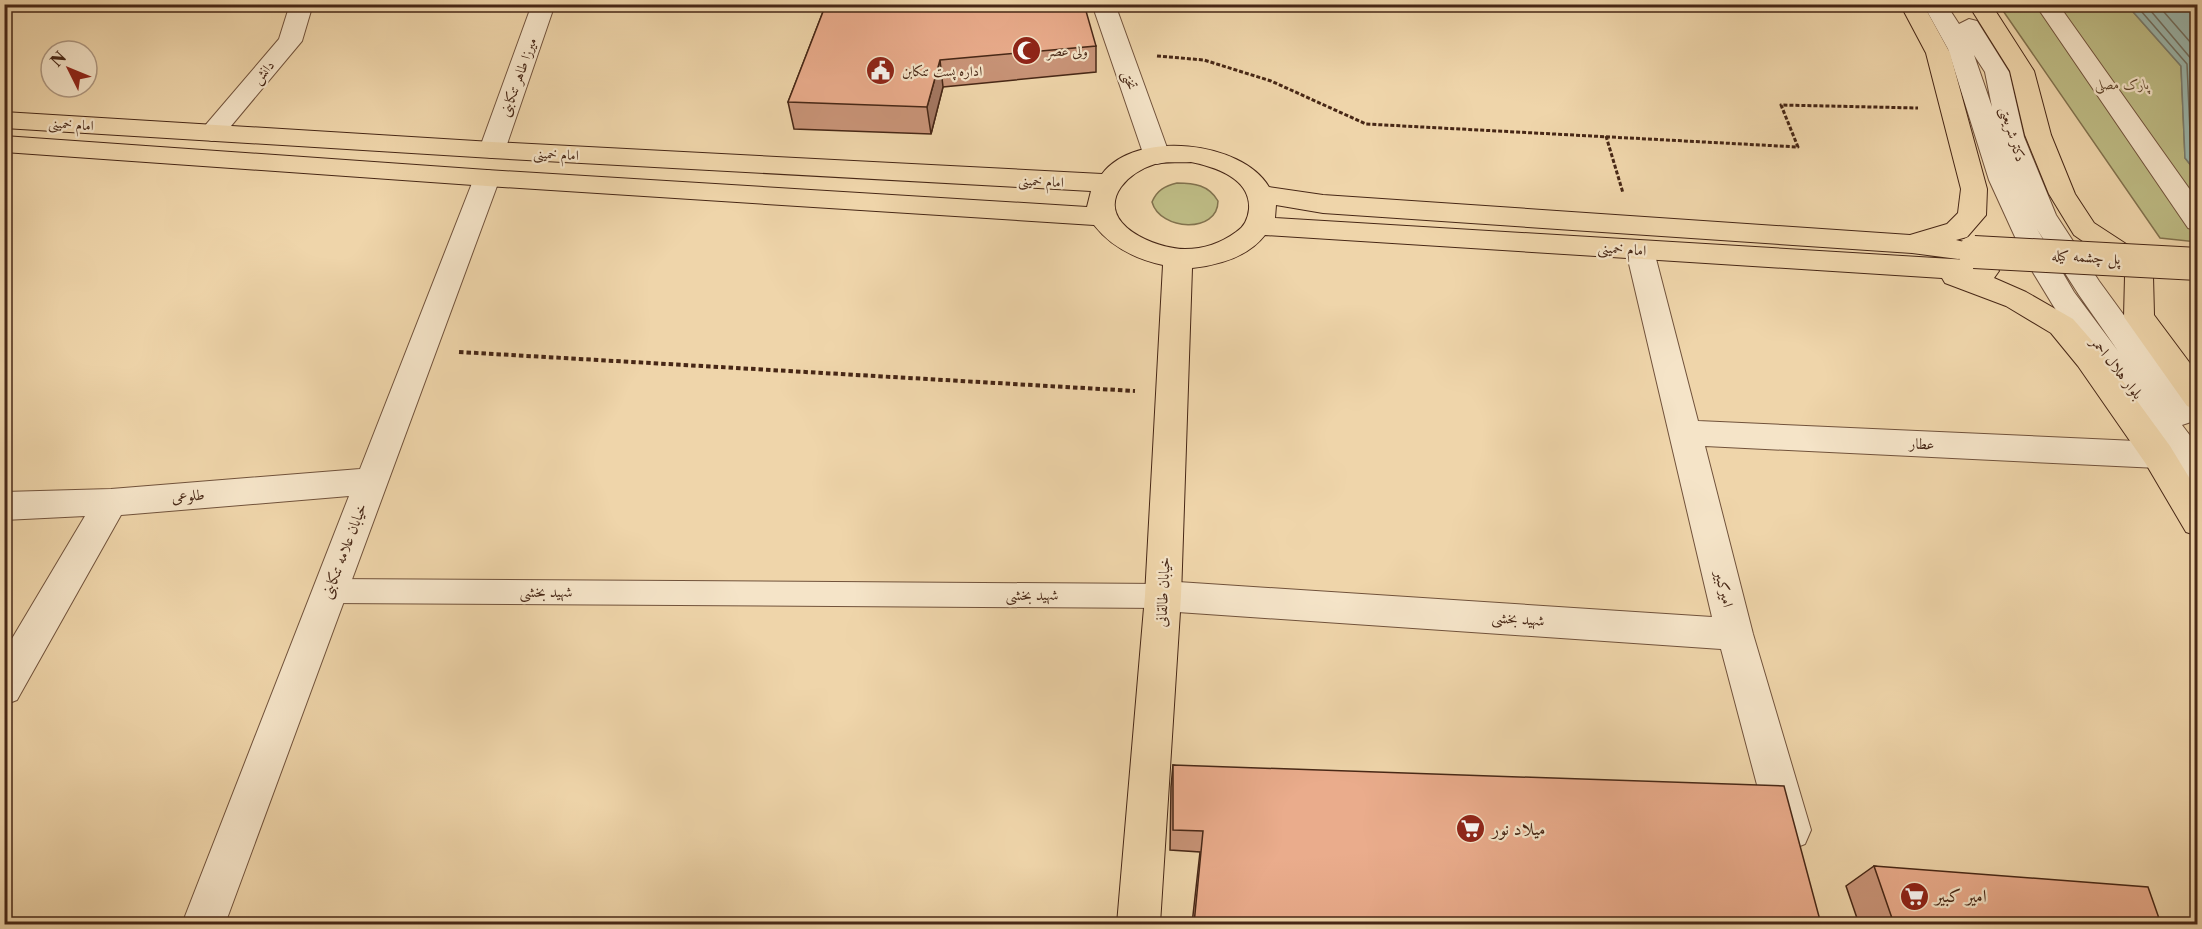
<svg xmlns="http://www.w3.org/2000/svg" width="2202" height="929" font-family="'Libre Caslon Text',Amiri,serif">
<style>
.green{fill:#bebc85;stroke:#82724e;stroke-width:1.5}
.water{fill:#9bb8af;stroke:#797e72;stroke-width:1.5}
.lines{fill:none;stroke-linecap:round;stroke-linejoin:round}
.shore{stroke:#717062;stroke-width:1.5}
.service-casing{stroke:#71523b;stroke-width:2}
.minor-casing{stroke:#71523b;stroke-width:2}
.tertiary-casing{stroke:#71523b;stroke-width:2}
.primary-casing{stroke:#472716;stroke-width:2}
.path-far1{stroke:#472716;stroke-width:3;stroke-dasharray:4 2;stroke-linecap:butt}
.path{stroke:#472716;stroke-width:4;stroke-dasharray:4.5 3;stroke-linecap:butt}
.service{fill:#f5e4c8;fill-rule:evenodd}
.minor{fill:#f5e4c8;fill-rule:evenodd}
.tertiary{fill:#f5e4c8;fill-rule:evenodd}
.primary{fill:#efd5aa;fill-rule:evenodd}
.primary-bridge-casing{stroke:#472716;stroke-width:34;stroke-linecap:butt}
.primary-bridge{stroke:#efd5aa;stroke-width:32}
.wall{fill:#c99478;stroke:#472716;stroke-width:1.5}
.shaded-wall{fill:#a47862;stroke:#472716;stroke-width:1.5}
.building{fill:#eaac8c;stroke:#472716;stroke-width:1.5}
.labels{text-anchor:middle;stroke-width:4.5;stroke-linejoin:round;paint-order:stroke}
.far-poi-label{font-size:14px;fill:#472716;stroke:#f5e4c8;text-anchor:start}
.far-street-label{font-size:14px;fill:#472716;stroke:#f5e4c8}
.far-park-label{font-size:14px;font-style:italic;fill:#5f452c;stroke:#f5e4c8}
.street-label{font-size:15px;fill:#472716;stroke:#f5e4c8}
.near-poi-label{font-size:18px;fill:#472716;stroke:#f5e4c8;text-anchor:start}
</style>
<rect width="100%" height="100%" fill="#efd5aa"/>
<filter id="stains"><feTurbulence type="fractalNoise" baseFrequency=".00333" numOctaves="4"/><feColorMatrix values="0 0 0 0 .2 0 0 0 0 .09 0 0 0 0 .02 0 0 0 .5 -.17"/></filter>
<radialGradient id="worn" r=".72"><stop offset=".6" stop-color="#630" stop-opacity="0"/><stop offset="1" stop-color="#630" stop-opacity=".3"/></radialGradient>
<path class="green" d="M1999,5H2127L2181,66L2185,158L2197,173V242L2160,238Z
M1177,183C1194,183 1209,185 1218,201C1218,234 1160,231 1152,202C1157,190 1165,186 1177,183Z"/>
<path class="water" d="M2127,5H2197V173L2185,158L2181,66Z"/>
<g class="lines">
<path class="shore" d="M2135,4L2187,64L2191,155L2198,163
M2145,4L2193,61L2198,132
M2157,4L2198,51"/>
<defs>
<path id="service" d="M329,579L1163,584L1173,588L1177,596L1173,604L1163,608L329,603L319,599L315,591L319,583Z"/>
<path id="minor" d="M290,4H313L302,41L221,138L212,141L203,138L199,133L203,128L279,39Z
M532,4H555L505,150L501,156L492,158L483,156L479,150Z
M1092,4H1115L1170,156L1166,162L1157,164L1148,162L1144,156Z
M2035,4H2058L2198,201V231L2188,228Z
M487,170L496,172L500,178L225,924H182L349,496L121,515L17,700L4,705V652L85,516L4,520V492L111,489L360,469L474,178L478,172Z
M1640,242L1650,244L1654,251L1698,421L2158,442L2170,446L2174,455L2170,464L2158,468L1705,446L1753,634L1811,830L1805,844L1790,850L1775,844L1769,830L1721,649L1163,611L1150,607L1145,596L1150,585L1163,581L1712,617L1626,251L1630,244Z"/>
<path id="tertiary" d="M1923,4H1946L1959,24L1969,19L1977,21L2009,72L2024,137L2056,215L2099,281L2196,414L2191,422L2182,425L2198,446V486L2186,482L2156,438L2090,358L2054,307L2026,261L1989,180L1948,49ZM1974,55L1985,72L1992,107ZM2037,229L2079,295L2118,351L2074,292Z"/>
<path id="primary" d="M1900,4H1923L1950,53L1987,189L1986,215L1967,237L1956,240L1968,243L1972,250L1968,257L1958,259L1912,253L1323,213L1276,205L1275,218L1985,261L1995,264L1999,271L1994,278L2026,292L2073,319L2100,350L2170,446L2198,492V536L2186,532L2146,464L2078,366L2051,333L2006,306L1945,283L1942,278L1265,235C1248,257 1219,265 1192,268L1181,596L1160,924H1117L1145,596L1163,265C1136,259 1112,248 1094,225L487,186L4,152V136L487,170L1087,207L1091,191L492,158L4,128V112L492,142L1102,174C1136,129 1242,141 1269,187L1323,195L1910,235L1947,224L1958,213L1961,189L1926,53ZM1191,162C1215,167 1251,178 1249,209C1248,219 1244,227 1236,232C1221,243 1204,249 1185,249C1156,249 1095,224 1121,187C1129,176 1142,168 1155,164C1166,161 1179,163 1191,162Z
M1968,4H1991L2034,71L2051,135L2075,194L2094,223L2140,253L2144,260L2140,267L2149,269L2153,276L2154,315L2198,374V410L2187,406L2124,317L2125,276L2129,269L2120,267L2074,235L2049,194L2025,135L2010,71Z"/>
</defs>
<use href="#service" class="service-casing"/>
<use href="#minor" class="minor-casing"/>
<use href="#tertiary" class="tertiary-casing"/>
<use href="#primary" class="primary-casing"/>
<path class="path-far1" d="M1157,56L1204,60L1271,81L1366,124L1798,147L1781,105L1918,108
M1606,136L1623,193"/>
<path class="path" d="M459,352L1135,391"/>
<use href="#service" class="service"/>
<use href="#minor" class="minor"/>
<use href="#tertiary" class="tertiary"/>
<use href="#primary" class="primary"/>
<defs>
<path id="primary-bridge" d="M1974,252L2198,264"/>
</defs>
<use href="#primary-bridge" class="primary-bridge-casing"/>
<use href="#primary-bridge" class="primary-bridge"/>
</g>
<path class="wall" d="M826,4L1096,46V72L943,87L931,134L794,129L788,102Z
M1173,765L1821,924H1192L1200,852L1170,850L1171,787Z
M1874,866L2161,924H1859L1846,886Z"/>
<path class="shaded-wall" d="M940,60L943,87L931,134L927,107Z"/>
<path class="building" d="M826,4H1084L1096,46L940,60L927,107L788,102Z
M1173,765L1784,786L1821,924H1194L1203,831L1173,830Z
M1874,866L2148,887L2161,924H1894Z"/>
<defs>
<symbol id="mosque-disc" viewBox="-11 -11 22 22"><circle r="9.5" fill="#8f2418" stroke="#f5e4c8"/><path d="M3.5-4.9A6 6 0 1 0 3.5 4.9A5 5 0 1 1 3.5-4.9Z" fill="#fff"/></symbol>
<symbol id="civic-disc" viewBox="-11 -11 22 22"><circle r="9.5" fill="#8f2418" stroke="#f5e4c8"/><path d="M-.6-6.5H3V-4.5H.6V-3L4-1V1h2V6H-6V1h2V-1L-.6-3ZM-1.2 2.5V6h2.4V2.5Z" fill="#fff"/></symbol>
<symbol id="supermarket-disc" viewBox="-11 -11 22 22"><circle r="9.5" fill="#8f2418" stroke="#f5e4c8"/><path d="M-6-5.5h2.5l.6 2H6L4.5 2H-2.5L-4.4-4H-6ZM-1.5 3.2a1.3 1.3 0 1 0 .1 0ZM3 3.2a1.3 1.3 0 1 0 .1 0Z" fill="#fff"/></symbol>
</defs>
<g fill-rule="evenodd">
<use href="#mosque-disc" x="1010" y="34" width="33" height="33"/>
<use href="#civic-disc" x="864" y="54" width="33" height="33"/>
<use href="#supermarket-disc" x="1454" y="812" width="33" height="33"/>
<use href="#supermarket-disc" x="1898" y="880" width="33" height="33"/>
</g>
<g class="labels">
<g class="far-poi-label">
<text x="1047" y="56">ولی عصر</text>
<text x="902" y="76">اداره پست تنکابن</text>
</g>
<g class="far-street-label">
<text transform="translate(263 72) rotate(-50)" y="5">دانش</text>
<text transform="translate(518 77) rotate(-70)" y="5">میرزا طاهر تنکابنی</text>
<text transform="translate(1130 80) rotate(70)" y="5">تختی</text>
<text transform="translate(71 124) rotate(4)" y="5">امام خمینی</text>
<text transform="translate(2013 134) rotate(73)" y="5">دکتر شریعتی</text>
<text transform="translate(556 154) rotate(3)" y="5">امام خمینی</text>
<text transform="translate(1041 181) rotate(3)" y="5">امام خمینی</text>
</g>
<g class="far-park-label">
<text x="2122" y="89">پارک مصلی</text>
</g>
<g class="street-label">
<text transform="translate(1622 249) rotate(4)" y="5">امام خمینی</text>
<text transform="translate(2086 257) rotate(3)" y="5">پل چشمه کیله</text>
<text transform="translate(2117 368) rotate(52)" y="5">بلوار هلال احمر</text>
<text transform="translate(1922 444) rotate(3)" y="5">عطار</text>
<text transform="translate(188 496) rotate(-5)" y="5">طلوعی</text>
<text transform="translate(344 551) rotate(-69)" y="5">خیابان علامه تنکابنی</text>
<text transform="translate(1724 589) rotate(76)" y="5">امیرکبیر</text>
<text x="546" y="597">شهید بخشی</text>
<text transform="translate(1163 592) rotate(-87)" y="5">خیابان طالقانی</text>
<text x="1032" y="600">شهید بخشی</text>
<text transform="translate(1518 619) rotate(4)" y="5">شهید بخشی</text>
</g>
<g class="near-poi-label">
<text x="1492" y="835">میلاد نور</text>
<text x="1935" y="902">امیر کبیر</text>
</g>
</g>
<rect width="2202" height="929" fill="none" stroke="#efd5aa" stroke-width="24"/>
<rect x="6" y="6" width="2190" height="917" fill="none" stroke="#472716" stroke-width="3"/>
<rect x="12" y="12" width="2178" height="905" fill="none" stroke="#472716" stroke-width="1.5"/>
<g transform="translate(69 69) rotate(313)"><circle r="28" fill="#f5e4c8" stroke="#af9881" stroke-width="1.5"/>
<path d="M0-4.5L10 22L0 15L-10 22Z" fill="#8f2418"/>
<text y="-9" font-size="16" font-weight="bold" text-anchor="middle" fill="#472716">N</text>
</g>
<rect width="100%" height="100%" filter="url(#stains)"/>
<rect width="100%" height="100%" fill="url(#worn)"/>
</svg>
